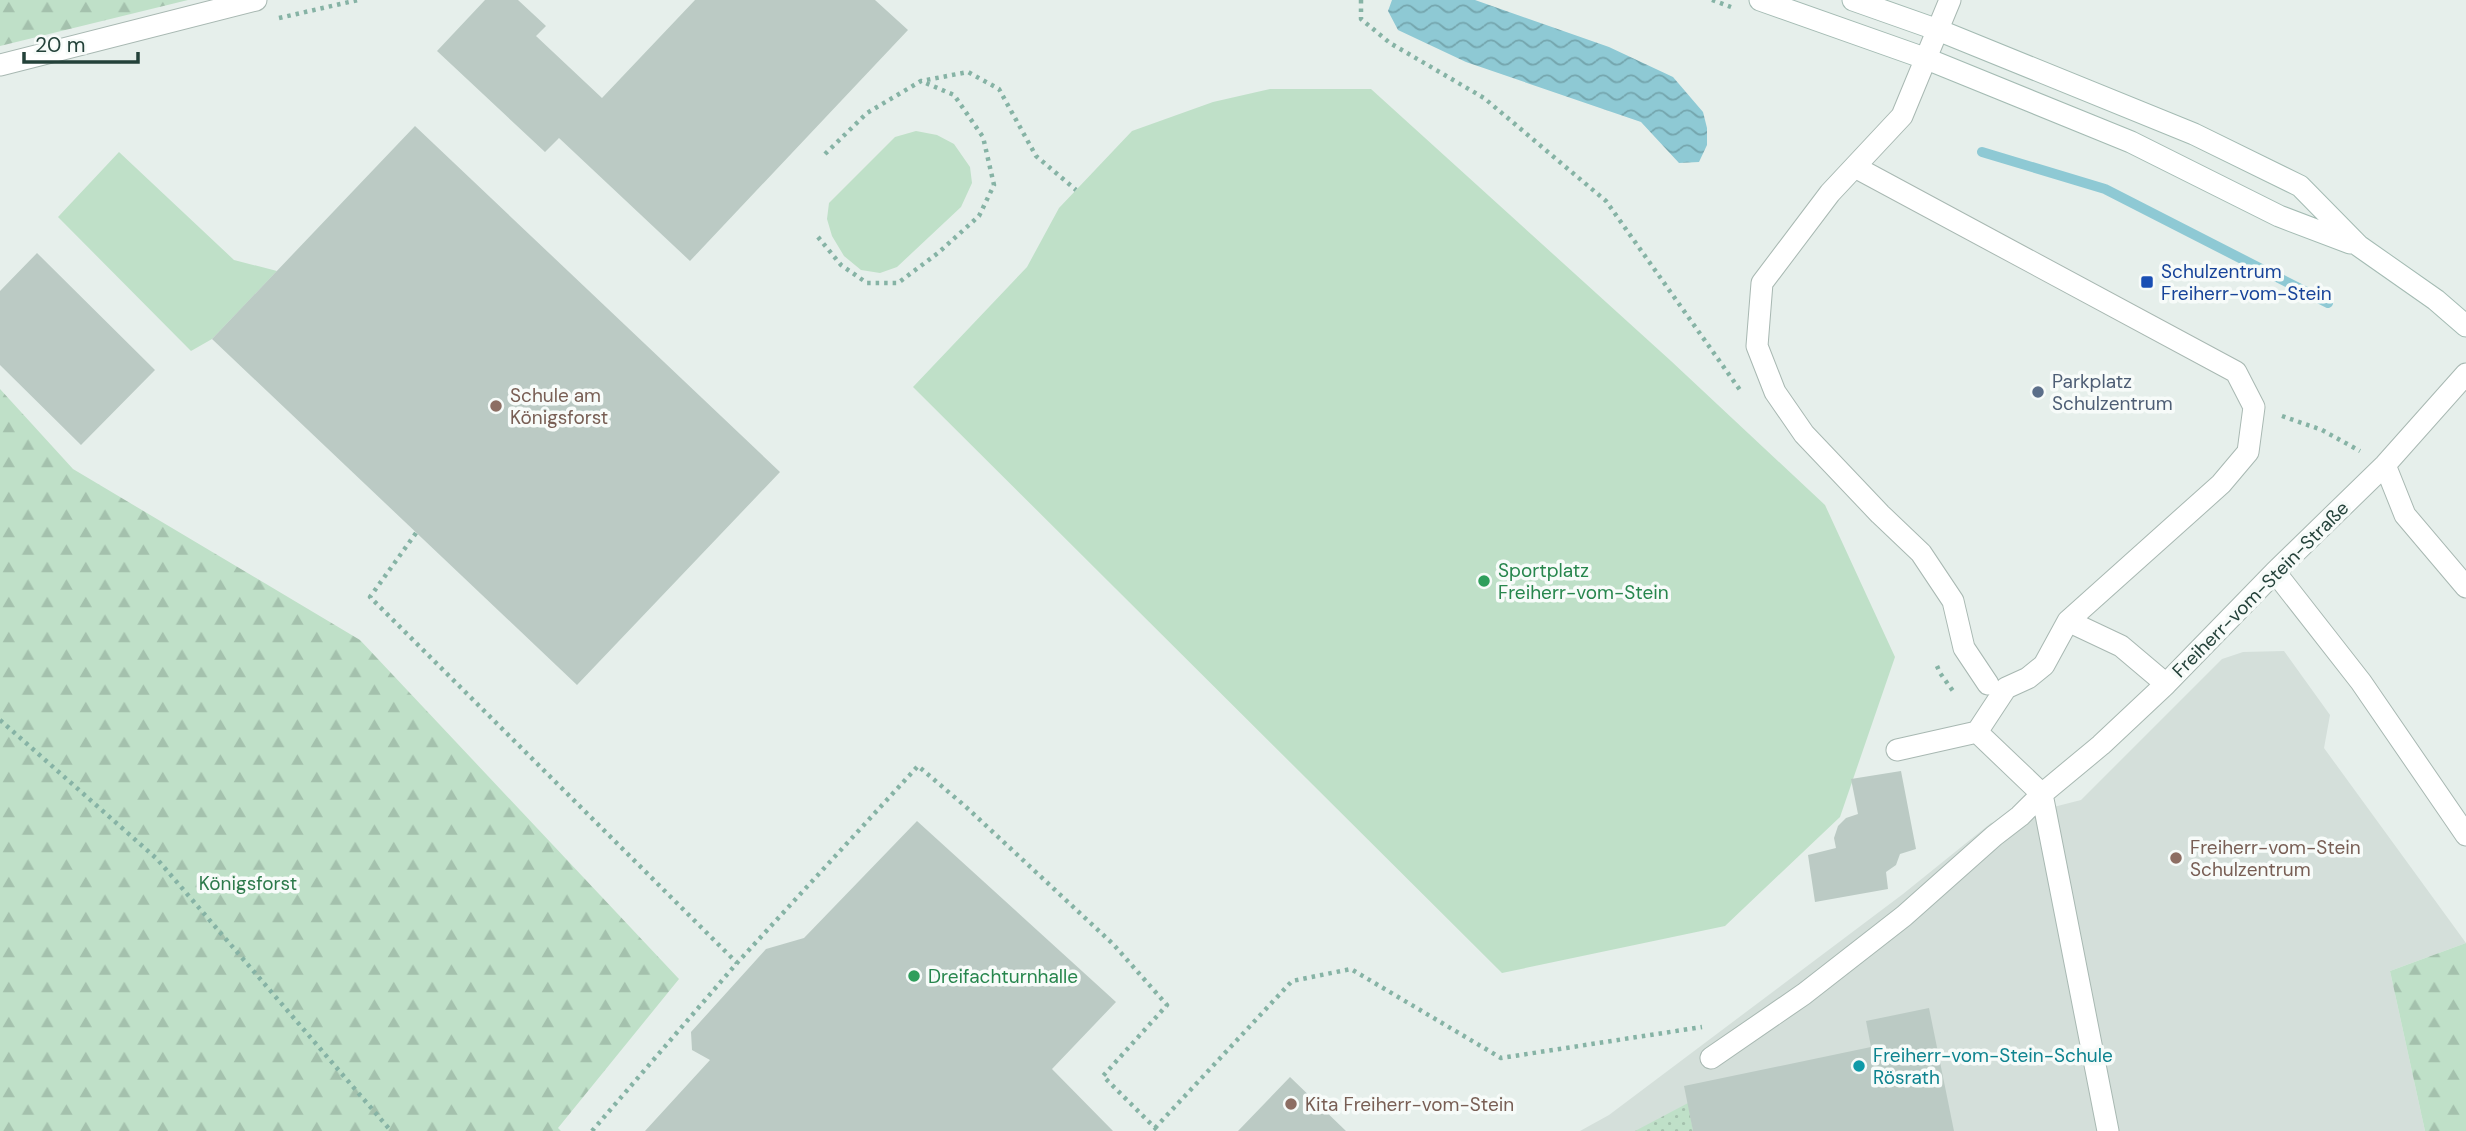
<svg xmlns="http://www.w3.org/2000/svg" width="2466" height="1131" font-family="'DM Sans',sans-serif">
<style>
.built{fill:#d4dfda}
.forest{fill:url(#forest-firs)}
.park{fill:url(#park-dots)}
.pitch{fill:#bfe0c8}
.water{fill:url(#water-waves)}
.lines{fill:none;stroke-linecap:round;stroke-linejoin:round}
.stream{stroke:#8ec9d4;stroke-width:10}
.building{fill:#bbcac4}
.service-casing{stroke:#a8b8b2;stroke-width:23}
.minor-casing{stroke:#a8b8b2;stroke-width:23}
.secondary-casing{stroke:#a4bbb3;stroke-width:23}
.path{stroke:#86b3a5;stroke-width:4.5;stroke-dasharray:3.5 5;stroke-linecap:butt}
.service{stroke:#fff;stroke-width:21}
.minor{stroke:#fff;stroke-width:21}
.secondary{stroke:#fff;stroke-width:21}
.transit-dot{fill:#1a4fb4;stroke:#f7fbf9;stroke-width:2.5}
.service-dot{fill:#5c6f8a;stroke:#f7fbf9;stroke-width:2.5}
.education-dot{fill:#8d6e63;stroke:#f7fbf9;stroke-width:2.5}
.leisure-dot{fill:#2e9e5b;stroke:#f7fbf9;stroke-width:2.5}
.culture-dot{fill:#0f9aa8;stroke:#f7fbf9;stroke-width:2.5}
.labels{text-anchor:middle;stroke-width:7;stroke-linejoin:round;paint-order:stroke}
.transit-label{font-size:19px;fill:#164399;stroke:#f7fbf9;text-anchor:start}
.service-label{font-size:19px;fill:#4e5e75;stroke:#f7fbf9;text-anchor:start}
.education-label{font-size:19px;fill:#785e54;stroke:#f7fbf9;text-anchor:start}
.leisure-label{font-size:19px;fill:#27864d;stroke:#f7fbf9;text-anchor:start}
.street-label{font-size:19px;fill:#24423a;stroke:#f7fbf9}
.park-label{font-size:19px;fill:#2d7a4b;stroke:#f7fbf9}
.culture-label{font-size:19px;fill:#0d838f;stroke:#f7fbf9;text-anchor:start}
</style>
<defs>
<pattern id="forest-firs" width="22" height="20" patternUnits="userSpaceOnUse" patternTransform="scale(1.75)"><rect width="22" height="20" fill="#bfe0c8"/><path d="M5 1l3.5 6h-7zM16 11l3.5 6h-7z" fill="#a4c1ad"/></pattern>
<pattern id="park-dots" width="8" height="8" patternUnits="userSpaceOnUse" patternTransform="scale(1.75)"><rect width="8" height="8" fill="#bfe0c8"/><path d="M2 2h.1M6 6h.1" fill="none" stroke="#a4c1ad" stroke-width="1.8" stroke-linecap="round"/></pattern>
<pattern id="water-waves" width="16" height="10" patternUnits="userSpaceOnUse" patternTransform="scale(1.75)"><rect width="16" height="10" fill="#8ec9d4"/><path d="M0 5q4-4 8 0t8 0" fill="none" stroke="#74a5ad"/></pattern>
</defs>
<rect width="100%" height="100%" fill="#e6efeb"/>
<path class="built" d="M2284,651L2330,715L2324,748L2466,943L2390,971L2425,1131H1580L1609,1115L1903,894L1991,823L2081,800L2222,659L2243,652Z"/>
<path class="forest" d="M0,0H188L0,46Z
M0,389L73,469L360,640L679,979L558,1128L561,1131H0Z
M2466,943V1131H2425L2390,971Z"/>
<path class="park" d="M1688,1103L1693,1131H1635Z"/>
<path class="pitch" d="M1270,89H1371L1671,361L1825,505L1895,657L1840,817L1725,926L1502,973L913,387L1027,267L1059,208L1132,131L1213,102Z
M916,131L937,135L954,144L970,167L972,183L961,207L897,267L880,273L861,270L844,256L832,236L827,219L829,203L895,137Z
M119,152L234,260L277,271L212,339L191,351L58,217Z"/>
<path class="water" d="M1392,0H1475L1609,47L1673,77L1703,112L1707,128V145L1699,162L1679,163L1641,122L1466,62L1398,30L1388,11Z"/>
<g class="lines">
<path class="stream" d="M1982,152L2105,189L2328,303"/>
</g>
<path class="building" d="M485,0H518L546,26L536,36L602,98L695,0H875L908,30L690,261L559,138L545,152L437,51Z
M415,126L780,472L577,685L212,339Z
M37,253L155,370L81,445L0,365V291Z
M1901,771L1916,849L1900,854L1896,865L1886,872L1888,889L1815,902L1808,855L1836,848L1834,838L1838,826L1846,818L1858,814L1851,779Z
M917,821L1116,1002L1052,1069L1113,1131H645L710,1060L692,1050L691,1032L766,949L804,938Z
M1929,1008L1954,1131H1693L1684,1086L1871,1047L1866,1021Z
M1290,1077L1346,1131H1238Z"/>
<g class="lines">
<defs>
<path id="service" d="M1855,167L2236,372L2254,407L2248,452L2221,484L2068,621L2044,665L2028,678L2006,688L1977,732L1897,750
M2385,465L2405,515L2466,587
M2275,572L2361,682L2466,835
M2068,621L2121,646L2166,684
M1711,1058L1804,994L1904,916L1994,836L2020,816L2042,794L1977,732
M2108,1131L2042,794L2101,745L2166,684L2275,572L2385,465L2466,374"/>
<path id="minor" d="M1950,0L1902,116L1830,193L1762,283L1757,346L1775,392L1804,434L1880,514L1921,553L1953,601L1964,648L1988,684
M0,65L256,0"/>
<path id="secondary" d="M1760,0L1927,59L2131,142L2279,216L2350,243
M1853,0L1938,30L2194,134L2300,186L2359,246L2436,300L2466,326"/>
</defs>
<use href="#service" class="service-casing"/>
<use href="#minor" class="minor-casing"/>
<use href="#secondary" class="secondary-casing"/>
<path class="path" d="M1361,0V19L1390,43L1484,98L1606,201L1740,390
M1712,0L1731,7
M279,18L358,0
M825,154L867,113L921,81L968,72L999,89L1036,156L1076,190
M818,237L841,265L867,283H898L938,253L979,216L994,185L983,137L954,95L921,81
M2282,416L2322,430L2360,451
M416,533L370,597L737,963
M1937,666L1940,673L1953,691
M0,720L157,859L391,1131
M1155,1128L1292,981L1351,969L1501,1058L1702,1027
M592,1131L737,963L918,766L965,806L1113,944L1167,1005L1103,1076L1158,1131"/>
<use href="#service" class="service"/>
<use href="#minor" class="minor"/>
<use href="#secondary" class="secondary"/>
</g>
<rect class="transit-dot" x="2140" y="275" width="14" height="14" rx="3.5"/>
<circle class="service-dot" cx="2038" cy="392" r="7"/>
<g class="education-dot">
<circle cx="496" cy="406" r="7"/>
<circle cx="2176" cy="858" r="7"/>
<circle cx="1291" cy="1104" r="7"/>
</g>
<g class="leisure-dot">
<circle cx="1484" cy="581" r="7"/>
<circle cx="914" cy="976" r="7"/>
</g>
<circle class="culture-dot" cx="1859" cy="1066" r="7"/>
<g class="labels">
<g class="transit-label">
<text x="2161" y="278">Schulzentrum<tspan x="2161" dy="22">Freiherr-vom-Stein</tspan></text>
</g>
<g class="service-label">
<text x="2052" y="388">Parkplatz<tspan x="2052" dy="22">Schulzentrum</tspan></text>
</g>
<g class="education-label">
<text x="510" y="402">Schule am<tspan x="510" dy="22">Königsforst</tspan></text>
<text x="2190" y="854">Freiherr-vom-Stein<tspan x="2190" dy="22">Schulzentrum</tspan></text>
<text x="1305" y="1111">Kita Freiherr-vom-Stein</text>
</g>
<g class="leisure-label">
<text x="1498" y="577">Sportplatz<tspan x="1498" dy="22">Freiherr-vom-Stein</tspan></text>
<text x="928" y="983">Dreifachturnhalle</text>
</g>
<g class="street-label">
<text transform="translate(2260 589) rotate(-45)" y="7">Freiherr-vom-Stein-Straße</text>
</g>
<g class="park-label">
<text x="248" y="890">Königsforst</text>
</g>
<g class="culture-label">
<text x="1873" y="1062">Freiherr-vom-Stein-Schule<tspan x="1873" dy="22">Rösrath</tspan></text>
</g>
</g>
<path d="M24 52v10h114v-10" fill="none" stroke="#24423a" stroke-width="3.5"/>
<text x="35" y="52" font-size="21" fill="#24423a" stroke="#f7fbf9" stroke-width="5" paint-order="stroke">20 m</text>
</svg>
